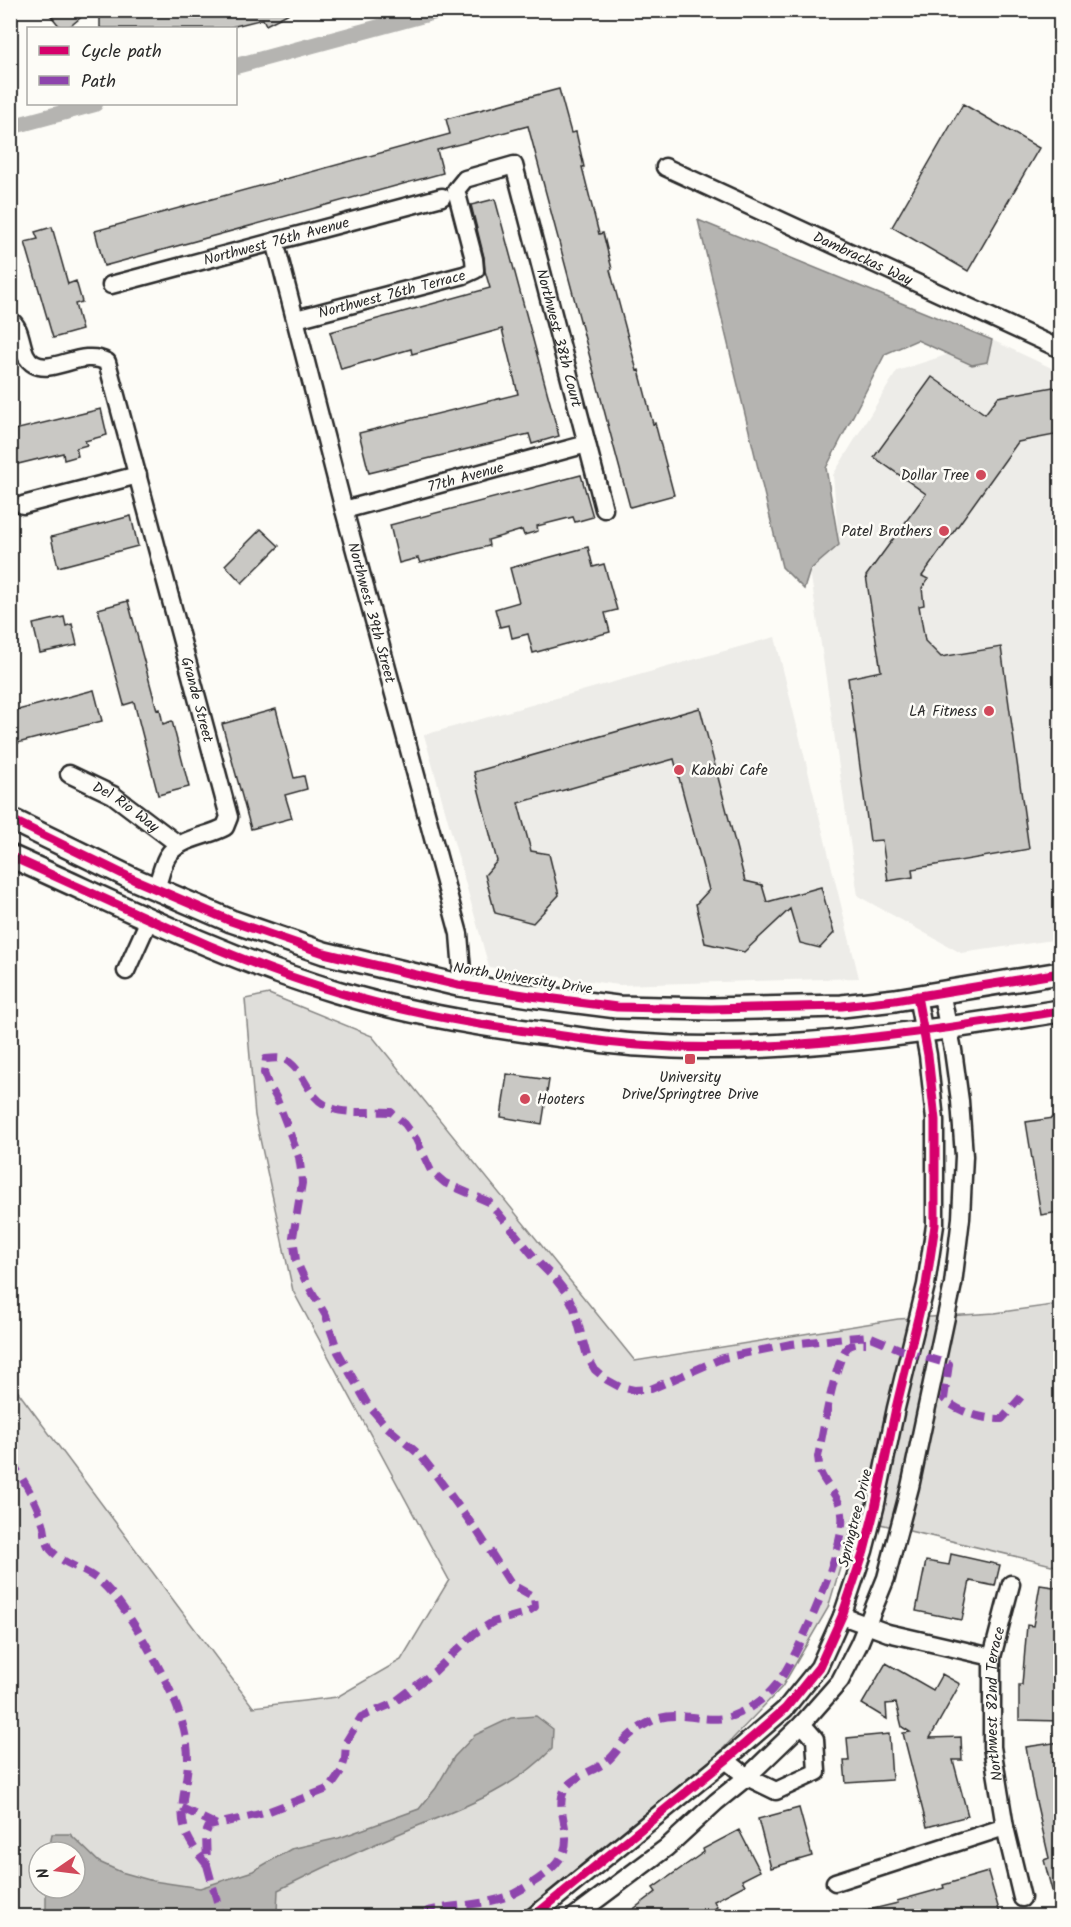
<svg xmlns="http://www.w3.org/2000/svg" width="1071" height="1927" font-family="Kalam,sans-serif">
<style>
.built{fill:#edece8}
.green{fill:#dfdeda;stroke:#858482;stroke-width:1.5;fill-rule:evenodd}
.water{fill:#b5b4b1;stroke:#7e7d7b;stroke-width:1.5}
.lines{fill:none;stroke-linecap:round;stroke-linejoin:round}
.canal{stroke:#b5b4b1;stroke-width:16}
.building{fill:#c9c8c4;stroke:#2b2b2b;stroke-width:1.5}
.minor-casing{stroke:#2b2b2b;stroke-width:21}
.major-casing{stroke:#2b2b2b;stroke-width:26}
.minor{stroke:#fdfcf7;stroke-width:16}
.major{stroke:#fdfcf7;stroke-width:21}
.quiet{stroke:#8e44ad;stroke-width:8;stroke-dasharray:15 8;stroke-linecap:butt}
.cycleway-casing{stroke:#fdfcf7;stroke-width:13}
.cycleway{stroke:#d6006c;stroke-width:9}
.poi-dot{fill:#d1495b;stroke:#fdfcf7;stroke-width:2}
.labels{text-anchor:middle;stroke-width:5;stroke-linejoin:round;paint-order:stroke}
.street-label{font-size:15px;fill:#2b2b2b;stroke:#fdfcf7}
.poi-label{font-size:15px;fill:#2b2b2b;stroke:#fdfcf7;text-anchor:end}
</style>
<rect width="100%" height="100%" fill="#fdfcf7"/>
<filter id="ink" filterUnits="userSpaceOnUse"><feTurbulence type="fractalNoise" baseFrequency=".0167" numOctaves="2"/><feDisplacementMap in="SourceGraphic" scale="12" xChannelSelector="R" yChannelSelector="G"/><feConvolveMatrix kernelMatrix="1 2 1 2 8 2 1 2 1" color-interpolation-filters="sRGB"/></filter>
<g filter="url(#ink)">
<path class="built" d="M992,340L1060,372V939L961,953L858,896L810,570L839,545L833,475L897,371Z
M775,637L859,978L619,985L489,967L424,735Z"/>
<path class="green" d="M269,994L372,1036L635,1361L898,1319L995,1313L1060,1304V1567L855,1518L828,1608L782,1687L718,1754L518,1916H11L10,1381L253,1707L337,1697L401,1660L449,1580L293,1291L255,1116L245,999ZM39,1852H75V1888H39Z"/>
<path class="water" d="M698,220L992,340L987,362L972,365L917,340L885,354L826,468L839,545L810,570L804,589L782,567Z
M536,1716L553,1729L552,1749C506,1797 445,1813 387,1839C350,1855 314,1872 278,1890L277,1912L279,1916H46V1888H75V1852H49L52,1834H70L99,1862L121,1872L153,1881L200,1888L253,1871L291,1849L339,1838L419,1809L436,1788L454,1757L475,1735L511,1718Z"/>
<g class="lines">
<path class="canal" d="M236,66L442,10
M10,127L95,104"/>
</g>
<path class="building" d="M46,10H90L68,28H61Z
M150,10H295L266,25L263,19L227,28H100V15L151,14Z
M559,89L571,133L576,132L584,167H582L599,234L603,233L612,269L610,270L637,371L639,370L653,424L655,423L674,495L630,507L528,126L437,150L443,173L104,266L95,231L450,134L446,119Z
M963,104L1039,148L968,271L892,227Z
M495,199L559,436L532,444L529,434L369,473L359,433L518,394L502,329L412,354L411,349L341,369L330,332L490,288L485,271L484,257L471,205Z
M52,227L68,284L76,281L82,302L75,304L82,330L53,338L25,242L38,239L35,232Z
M932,377L985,414L998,397L1053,387L1060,392V434L1018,442L922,576L928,579L922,588L924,605L919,606L925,641L941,657L1001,647L1029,849L912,869L913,877L888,881L882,840L870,841L848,678L881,671L866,576L926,494L874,457Z
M101,409L107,435L85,441L87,445L76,448L78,456L64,460L63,453L14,465L10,451V431Z
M581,475L593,517L575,522L573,517L537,526L538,531L524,535L522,530L488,540L489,546L420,563L418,558L399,563L390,525Z
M131,516L138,546L58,567L51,537Z
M261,529L279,546L242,583L225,565Z
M588,547L593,567L604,564L617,610L605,613L610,632L533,653L528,634L512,638L509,625L500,627L495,609L519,602L510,568Z
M128,601L157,710L160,709L163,724L172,721L189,787L158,795L134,702L124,705L98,609Z
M64,617L66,626L72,624L77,645L40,653L33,624Z
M94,690L102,721L10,745V712Z
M700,708L745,881L762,885L767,902L821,887L834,933L820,948L800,943L790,909L744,952L705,943L696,904L709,890L674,759L518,803L531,851L549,854L559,895L533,923L495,913L485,875L497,861L474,772Z
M276,709L294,778L304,776L307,789L285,795L292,818L251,829L222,724Z
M507,1074L549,1080L542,1124L501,1117Z
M1060,1117V1212L1041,1215L1026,1122Z
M951,1554L1000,1565L995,1586L970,1581L962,1620L916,1611L926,1561L949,1565Z
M1040,1585L1060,1588V1721L1019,1720V1685H1022L1027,1625L1033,1626Z
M886,1663L933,1690L942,1674L960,1684L930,1738L961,1737L962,1760H953L968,1816L927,1827L903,1733L910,1732L902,1727L896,1703L886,1704L887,1719L862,1704Z
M889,1734L892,1780L846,1783L844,1761H849L847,1738Z
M1060,1742V1905L1056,1906L1044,1860L1049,1858L1033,1788L1026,1747Z
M799,1808L812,1856L771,1868L758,1819Z
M739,1830L760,1871L742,1880L745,1885L714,1901L717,1907L704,1917H623L656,1892L653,1888L704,1852L703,1849Z
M988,1872L1001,1917H860V1912L898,1903L897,1901L944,1888L943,1885Z"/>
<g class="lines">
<defs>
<g id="minor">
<path id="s1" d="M665,167L1060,349"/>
<path id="s2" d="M275,241L344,510L459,934L462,971L458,985"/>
<path id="s3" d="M111,285L442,197"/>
<path id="s4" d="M296,319L464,275L475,270L474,259L456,190L465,179L514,165L604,509"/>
<path id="s5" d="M10,320C25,330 18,355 34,364C53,375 82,348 107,362L229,817L225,827C207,837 178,838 167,857C162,866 160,878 156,888"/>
<path d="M23,505L138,475"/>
<path id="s6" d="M344,510L587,444"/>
<path id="s7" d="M69,774L113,795L179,845"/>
<path d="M126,971L149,920"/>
<path d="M842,1616L888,1633L992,1657"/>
<path d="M726,1760L747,1777L776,1791L817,1772L815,1739L802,1724"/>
<path d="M1005,1827L1022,1898"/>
<path id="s8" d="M835,1882L1005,1827L992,1747V1657L1011,1584"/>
<path d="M534,1916L726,1760L785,1709L819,1667L842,1616L864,1551L875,1508L896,1408L926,1285L935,1225V1120L928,1055L917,996"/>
<path d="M575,1916L666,1848L716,1802L747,1777L802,1724L840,1681L859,1644L886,1578L910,1487L953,1284L961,1218L964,1156L960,1101L953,1050L941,992"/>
</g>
<path id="major" d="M10,819L133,879L231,921L324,953L458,985L531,996L617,1007L711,1009L842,1006L895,1000L1060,973
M10,856C118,904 224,958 337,992C403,1012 472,1024 540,1033C573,1037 605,1043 638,1045C692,1049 747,1048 801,1044C888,1038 974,1024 1060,1011"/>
</defs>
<use href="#minor" class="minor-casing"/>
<use href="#major" class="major-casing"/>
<use href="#minor" class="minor"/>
<use href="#major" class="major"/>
<path class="quiet" d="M904,1351L949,1364L944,1399C960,1413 982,1419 1002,1419L1021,1397
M10,1460C24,1480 34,1497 42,1520C46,1530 44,1541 51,1550C63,1564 82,1568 97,1579C123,1598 160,1667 173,1697C181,1716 188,1738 188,1759C188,1784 176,1810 187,1835C192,1846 200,1856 207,1865L206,1833L209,1826L264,1813L330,1788L341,1772L345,1759L346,1742L361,1717L392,1704L434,1672L475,1633L493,1622L526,1613L535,1607L534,1597L511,1584L479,1534L432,1470L421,1456L387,1427L368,1405L338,1352L326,1316L305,1280L296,1260L293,1237L302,1183L301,1170L299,1157L276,1097L268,1084L264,1073L266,1059C274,1058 283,1057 289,1062C308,1077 307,1100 334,1109C347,1114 376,1111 391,1112L405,1124L416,1139L431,1171L445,1183L489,1202L540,1264L556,1280L567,1294L574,1308L587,1356L595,1370L607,1380L620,1387L634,1390L651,1389L723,1358L791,1344L845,1338L869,1336L909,1353
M182,1808L217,1825
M207,1865L221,1916
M424,1916L428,1911C456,1904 486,1906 513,1894C530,1885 557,1870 564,1851C573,1826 547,1798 574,1780C584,1773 596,1769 606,1762C613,1757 618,1749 623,1742C630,1734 642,1725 652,1721C679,1708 705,1725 732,1716C750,1709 764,1700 776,1685C797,1660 847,1544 842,1514C840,1497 828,1489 821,1474C819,1469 819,1462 818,1457C822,1437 835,1358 848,1347C853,1343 860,1343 866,1343"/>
<defs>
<path id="cycleway" d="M10,819L133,879L231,921L324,953L458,985L531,996L617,1007L711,1009L842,1006L895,1000L1060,973
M10,856C118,904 224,958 337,992C403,1012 472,1024 540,1033C573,1037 605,1043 638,1045C692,1049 747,1048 801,1044C888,1038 974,1024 1060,1011
M534,1916L726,1760L785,1709L819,1667L842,1616L864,1551L875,1508L896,1408L926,1285L935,1225V1120L928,1055L917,996"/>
</defs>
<use href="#cycleway" class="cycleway-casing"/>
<use href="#cycleway" class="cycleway"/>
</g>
</g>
<g class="poi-dot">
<circle cx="981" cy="475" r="6"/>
<circle cx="944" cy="531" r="6"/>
<circle cx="989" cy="711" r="6"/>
<circle cx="679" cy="770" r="6"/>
<rect x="684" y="1053" width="12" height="12" rx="3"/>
<circle cx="525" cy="1099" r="6"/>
</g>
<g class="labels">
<g class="street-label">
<text dy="5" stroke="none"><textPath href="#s3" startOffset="171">Northwest 76th Avenue</textPath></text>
<text dy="5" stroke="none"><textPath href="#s1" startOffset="218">Dambrackas Way</textPath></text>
<text dy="5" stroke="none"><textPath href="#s4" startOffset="99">Northwest 76th Terrace</textPath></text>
<text dy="5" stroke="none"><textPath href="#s4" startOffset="512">Northwest 38th Court</textPath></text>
<text dy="5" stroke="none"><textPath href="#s6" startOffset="126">77th Avenue</textPath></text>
<text dy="5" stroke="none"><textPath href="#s2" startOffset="384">Northwest 39th Street</textPath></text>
<text dy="5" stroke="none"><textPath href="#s5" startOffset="476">Grande Street</textPath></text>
<text dy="5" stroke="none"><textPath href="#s7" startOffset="66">Del Rio Way</textPath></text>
<text transform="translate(523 978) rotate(9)" y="5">North University Drive</text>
<text transform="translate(855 1518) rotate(-76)" y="5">Springtree Drive</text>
<text dy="5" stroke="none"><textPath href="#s8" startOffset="303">Northwest 82nd Terrace</textPath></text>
</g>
<g class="poi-label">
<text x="969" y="480">Dollar Tree</text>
<text x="932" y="536">Patel Brothers</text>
<text x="977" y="716">LA Fitness</text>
<text x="691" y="775" text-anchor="start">Kababi Cafe</text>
<text x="690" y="1082" text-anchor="middle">University<tspan x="690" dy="17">Drive/Springtree Drive</tspan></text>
<text x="537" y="1104" text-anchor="start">Hooters</text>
</g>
</g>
<rect width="1071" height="1927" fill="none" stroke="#fdfcf7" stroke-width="36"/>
<rect x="18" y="18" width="1035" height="1891" fill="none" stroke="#2b2b2b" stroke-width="2" filter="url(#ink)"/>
<rect x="27" y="27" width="210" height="78" fill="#fdfcf7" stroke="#a9a8a5" stroke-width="1.5"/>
<rect x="39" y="46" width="30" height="9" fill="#d6006c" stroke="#a9a8a5" stroke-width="1.5"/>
<text x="81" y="57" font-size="18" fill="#2b2b2b">Cycle path</text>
<rect x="39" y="76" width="30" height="9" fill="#8e44ad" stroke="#a9a8a5" stroke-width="1.5"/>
<text x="81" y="87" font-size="18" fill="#2b2b2b">Path</text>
<g transform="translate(57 1870) rotate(256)"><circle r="28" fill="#fdfcf7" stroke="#a9a8a5" stroke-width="1.5"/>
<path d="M0-4.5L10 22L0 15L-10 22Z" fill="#d1495b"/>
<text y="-9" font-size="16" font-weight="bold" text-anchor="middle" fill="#2b2b2b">N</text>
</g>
</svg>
